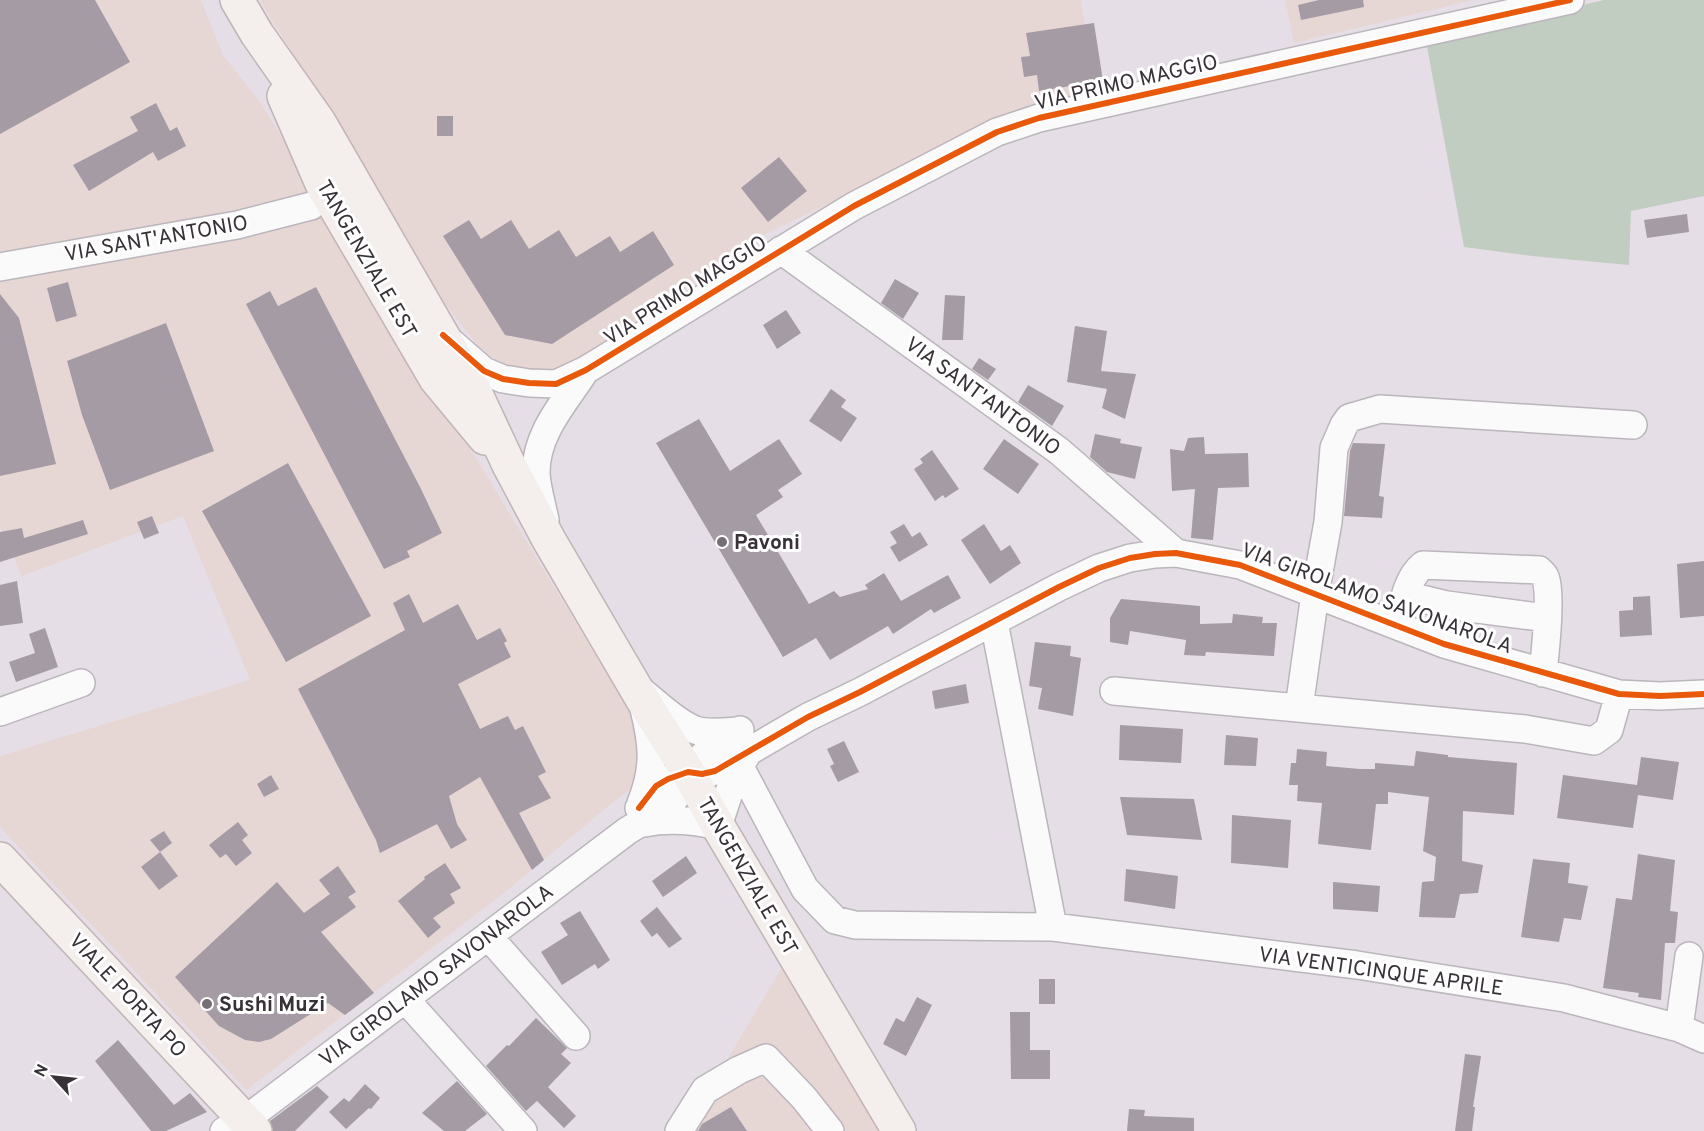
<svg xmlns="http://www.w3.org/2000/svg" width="1704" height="1131" font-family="Overpass,sans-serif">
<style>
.industrial{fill:#e7d7d4}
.green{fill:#c0cdc0}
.building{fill:#a49ba5}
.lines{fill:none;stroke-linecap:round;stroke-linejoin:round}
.minor-casing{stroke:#bbb5bc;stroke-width:30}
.major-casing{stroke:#c1b4b4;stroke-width:36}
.minor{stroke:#fbfafb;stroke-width:27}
.major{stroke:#f4eeed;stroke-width:33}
.cycleway-casing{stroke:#fff;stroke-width:10}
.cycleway{stroke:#e8590c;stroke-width:6}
.poi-dot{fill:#756e75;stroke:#fff;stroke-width:2}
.labels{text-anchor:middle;stroke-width:6;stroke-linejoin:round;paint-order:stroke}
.street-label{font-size:21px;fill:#383238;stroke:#fff}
.poi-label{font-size:21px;font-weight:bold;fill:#383238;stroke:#fff;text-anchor:start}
</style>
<rect width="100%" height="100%" fill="#e6dee6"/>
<path class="industrial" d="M0,0H201L223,55L262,105L645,737L647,777L612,803L504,893L246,1090L0,827V756L250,680L183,516L22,576L0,527Z
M260,0H1081L1094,91L1018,111L948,141L900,170L765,234L592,357L552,371H513L480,349L444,302Z
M1285,0H1473L1294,43Z
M782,967L881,1131H685Z"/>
<path class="green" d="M1604,0H1704V196L1631,211L1629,265L1532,256L1464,247L1426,41Z"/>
<path class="building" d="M0,0H95L130,62L0,134Z
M1319,0H1363L1364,7L1301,20L1298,5Z
M1094,23L1103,81L1039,91L1037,75L1024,77L1021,57L1030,56L1026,33Z
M156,103L170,131L177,127L186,146L158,161L153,152L89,191L73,165L138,131L130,117Z
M437,116H453V136H437Z
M779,157L807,191L768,222L741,188Z
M1687,214L1689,232L1647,238L1644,220Z
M469,220L481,239L511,220L529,249L559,230L576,257L610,236L620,252L653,231L674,265L552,344L505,335L443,236Z
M895,279L919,293L903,319L881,303Z
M68,282L77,316L56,322L47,288Z
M316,287L420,487L442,533L407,551L410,557L384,569L246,304L270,291L278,306Z
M0,294L19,318L56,464L0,476Z
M945,295L965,296L963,340H942Z
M786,310L801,333L777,349L763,325Z
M166,323L214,451L110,490L82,415L67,361Z
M1075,326L1107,331L1101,371L1136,374L1125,419L1102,408L1107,389L1067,382Z
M979,358L996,369L988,380L972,369Z
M1028,385L1064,406L1052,426L1018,402Z
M831,389L846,400L841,407L857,418L841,442L809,421Z
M699,419L730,471L779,439L802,474L778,490L783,497L756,515L809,604L834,591L840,597L868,589L865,585L884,573L901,601L948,575L961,598L934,613L931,609L893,634L888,626L830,660L816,638L783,657L656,443Z
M1095,434L1121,439L1120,443L1142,447L1135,479L1107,472L1090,457Z
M1204,437L1205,454L1248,453L1249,487L1218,488L1213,540L1191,538L1195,489L1172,491L1170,449L1184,451L1188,438Z
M1004,439L1039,464L1018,494L983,469Z
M1353,443L1385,444L1379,496L1384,497L1382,518L1344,516L1350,451Z
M932,450L959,489L945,498L943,495L935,501L914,469L923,463L920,459Z
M288,463L371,616L286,662L202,511Z
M152,516L159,533L144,539L137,522Z
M83,520L88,534L0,562V532L22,528L24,538Z
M904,524L912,537L920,532L928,545L899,562L890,547L897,543L890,532Z
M984,524L1001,551L1010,545L1021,563L990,584L961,540Z
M1704,561V616L1680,618L1677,564Z
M17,581L23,623L0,626V585Z
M409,594L423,623L458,604L477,640L500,628L507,641L504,643L511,657L458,684L480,729L508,716L515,730L523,726L546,772L538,776L551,798L519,813L544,860L532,870L480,777L449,796L457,824L467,840L451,849L437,824L380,853L376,840L298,689L405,630L393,603Z
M1650,596L1652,635L1620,637L1619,611L1633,610V597Z
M1121,599L1200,606V624L1232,623L1233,614L1263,617L1262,623H1277L1274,656L1206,652L1205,656L1184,655L1186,640L1130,631L1128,645L1110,642V618Z
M45,628L58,667L16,682L9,662L35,653L29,634Z
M1035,642L1071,646L1070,656L1081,658L1073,716L1038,709L1042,688L1029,686Z
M966,684L969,703L935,709L932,691Z
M1120,725L1183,729L1181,763L1119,760Z
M1226,735L1258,738L1256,766L1224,765Z
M844,741L859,772L838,782L830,766L834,764L827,749Z
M1297,749L1327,752L1326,766L1360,769H1375V763L1414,766L1416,751L1448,755V757L1517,763L1514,815L1463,811L1462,861L1483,865L1478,893L1460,894L1455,918L1419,917L1422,882L1434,881L1436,857L1423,851L1429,797L1388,792V804H1376L1371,850L1318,844L1322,803L1297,801L1298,785H1289L1291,763H1296Z
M1641,757L1679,762L1673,800L1638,795L1633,828L1557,818L1563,775L1637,785Z
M271,775L279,789L264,797L257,784Z
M1120,797L1194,799L1202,840L1127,835Z
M1232,815L1291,820L1288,868L1231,863Z
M238,822L248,835L242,840L252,853L236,866L226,854L220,858L209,845Z
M164,831L172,843L160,852L150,840Z
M160,852L178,876L159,890L141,867Z
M1638,854L1675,860L1670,911L1678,912L1675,943H1665L1661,1000L1638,997L1639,993L1603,988L1616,898L1632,900Z
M686,856L697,873L663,897L652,881Z
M1533,859L1570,863L1568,883L1588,886L1581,920L1564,918L1559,942L1521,937Z
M445,863L461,888L450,894L455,903L433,918L441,927L428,938L398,901L425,879L424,877Z
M338,866L356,892L348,897L356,907L321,932L374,993L345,1015L328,1003L271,1039L259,1042L245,1040L219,1026L175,977L277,882L304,913L330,894L319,880Z
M1126,869L1178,876L1175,909L1124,901Z
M1333,882L1380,886L1378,912L1333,909Z
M657,907L682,939L669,948L657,933L652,937L640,921Z
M580,911L610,960L598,969L595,964L562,985L541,952L568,935L560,923Z
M1039,979H1055V1004H1039Z
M917,997L932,1005L906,1056L883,1044L896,1018L904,1022Z
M1010,1012H1030V1050H1050V1079H1011Z
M536,1018L567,1048L561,1054L571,1063L548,1087L576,1116L564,1128L537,1101L526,1111L486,1066L507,1045L509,1046Z
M118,1040L174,1105L190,1093L207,1112L166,1131H151L95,1061Z
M1465,1054L1481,1056L1473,1107H1475L1472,1131H1455Z
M457,1081L487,1114L465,1131H444L422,1113Z
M365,1084L380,1098L371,1109L369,1108L346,1129L329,1112L344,1098L349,1102Z
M317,1086L329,1097L295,1131H273L270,1121Z
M731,1107L747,1131H698L702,1124Z
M1129,1109L1145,1110L1144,1116L1194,1118V1131H1127Z"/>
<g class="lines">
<defs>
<path id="minor" d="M781,250L1059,451L1176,553
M0,267L237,225L311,206
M453,344L484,371L503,379L529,383L556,384L586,370L854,206L997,132L1039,118L1570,0
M545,520C542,505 537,489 536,474C535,434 565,402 585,371
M1406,595L1447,605L1547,618
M994,622L1053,927
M1398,626C1403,605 1406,579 1423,565L1539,570C1541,572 1544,574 1545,577C1552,592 1545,654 1543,673
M641,691C657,703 675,722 695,730C708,734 723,732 737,731
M1114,691L1525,729L1594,741L1609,730L1619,694
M1299,708L1315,594L1328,522L1334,448L1344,425L1349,418L1380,409L1633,425
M0,712L81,683
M739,765L805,889L835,920L855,925L1053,927L1357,965L1564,998L1679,1028L1704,1039
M641,803C655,768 653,745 644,709
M639,808L656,786L668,779L688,772L702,774L715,771L808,717L860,692L1059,587L1099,568L1130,558L1155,554L1176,553L1240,565L1444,644L1619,694L1660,696L1704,694
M644,823C669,818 693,820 718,826L736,771L746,756
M488,936L576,1036
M405,999L523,1131
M1679,1028L1689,956
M224,1131L245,1120L627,831L663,809L675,798L688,772L710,748L720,739L740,730
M679,1131L705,1090L739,1070L766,1058L804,1098L830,1131"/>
<path id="major" d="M237,0L257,34L319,122L474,390L509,465L549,540L641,697L688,772L718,826L899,1131
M284,96L323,186L436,379L485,438
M0,859L255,1131"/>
</defs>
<use href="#minor" class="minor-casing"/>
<use href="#major" class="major-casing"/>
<use href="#minor" class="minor"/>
<use href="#major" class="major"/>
<defs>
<path id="cycleway" d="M443,335L484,371L503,379L529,383L556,384L586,370L854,206L997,132L1039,118L1570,0
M639,808L656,786L668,779L688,772L702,774L715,771L808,717L860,692L1059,587L1099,568L1130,558L1155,554L1176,553L1240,565L1444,644L1619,694L1660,696L1704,694"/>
</defs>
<use href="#cycleway" class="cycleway-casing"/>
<use href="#cycleway" class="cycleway"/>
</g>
<g class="poi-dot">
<circle cx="722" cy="542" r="6"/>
<circle cx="207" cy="1004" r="6"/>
</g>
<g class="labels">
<g class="street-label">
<text transform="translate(1126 82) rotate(-13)" y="7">VIA PRIMO MAGGIO</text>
<text transform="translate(156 238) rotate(-10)" y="7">VIA SANT'ANTONIO</text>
<text transform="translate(367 259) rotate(60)" y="7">TANGENZIALE EST</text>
<text transform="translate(685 290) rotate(-32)" y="7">VIA PRIMO MAGGIO</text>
<text transform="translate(983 396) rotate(36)" y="7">VIA SANT'ANTONIO</text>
<text transform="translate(1377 598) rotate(20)" y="7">VIA GIROLAMO SAVONAROLA</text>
<text transform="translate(748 876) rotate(60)" y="7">TANGENZIALE EST</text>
<text transform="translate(1381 971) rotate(8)" y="7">VIA VENTICINQUE APRILE</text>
<text transform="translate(436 975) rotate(-37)" y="7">VIA GIROLAMO SAVONAROLA</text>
<text transform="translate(128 995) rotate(47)" y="7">VIALE PORTA PO</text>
</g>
<g class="poi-label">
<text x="734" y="549">Pavoni</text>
<text x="219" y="1011">Sushi Muzi</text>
</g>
</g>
<g transform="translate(54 1077) rotate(297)" stroke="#ffffff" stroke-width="4.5" paint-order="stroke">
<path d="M0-4.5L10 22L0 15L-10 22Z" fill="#383238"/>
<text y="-9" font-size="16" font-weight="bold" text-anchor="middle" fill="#383238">N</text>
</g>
</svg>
